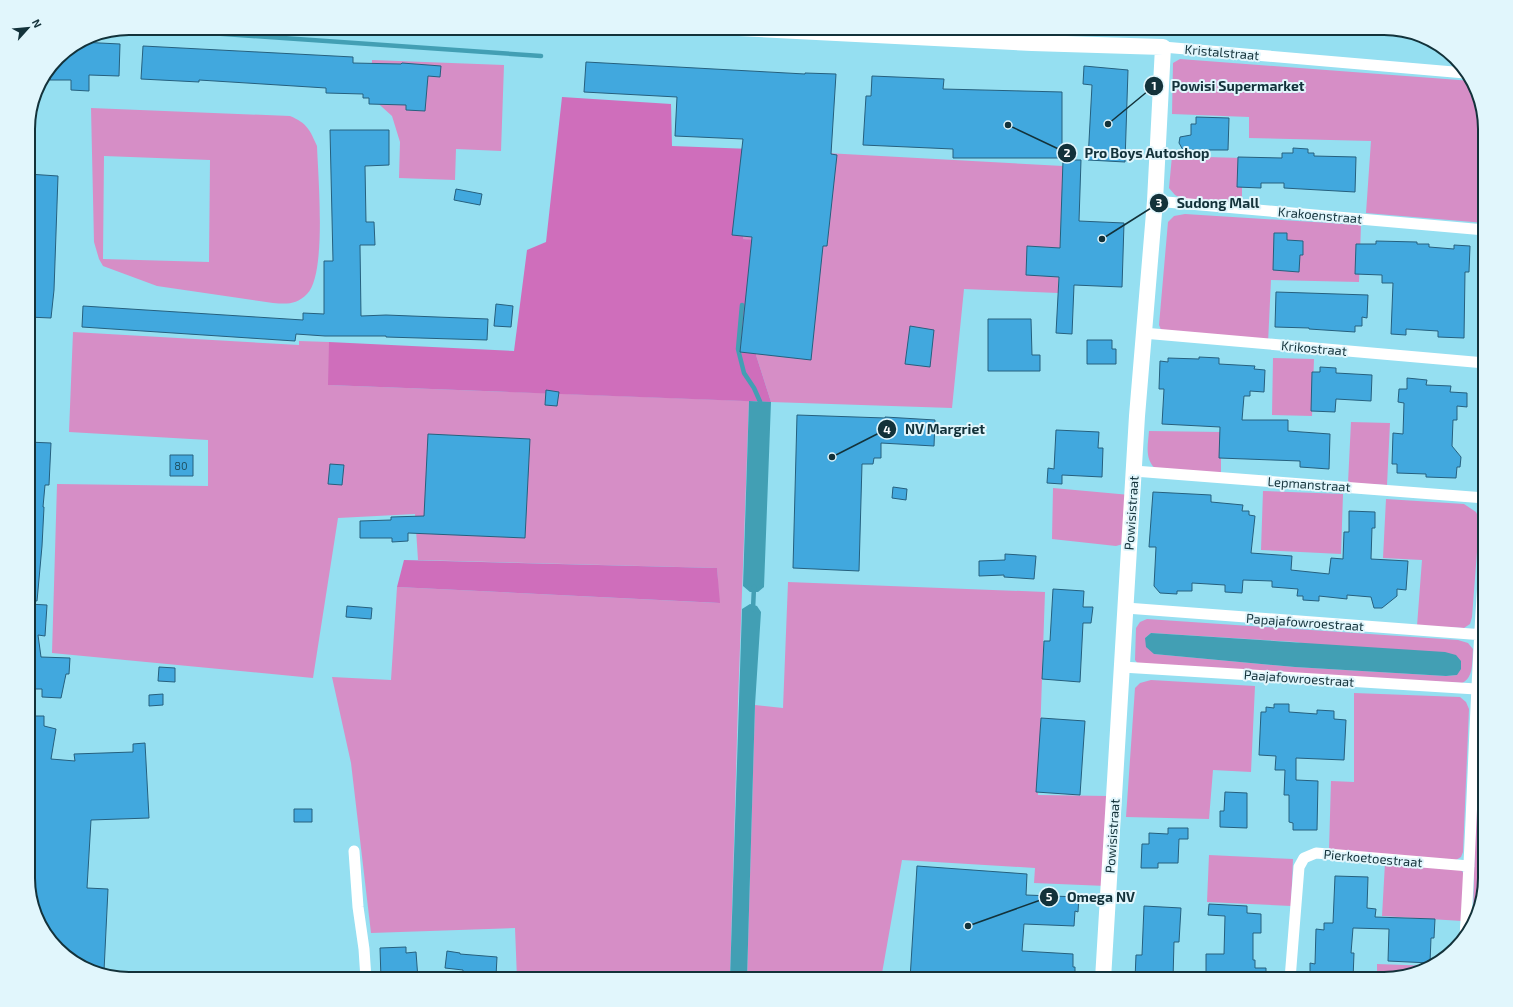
<svg xmlns="http://www.w3.org/2000/svg" width="1513" height="1007" font-family="'Exo 2',sans-serif">
<style>
.green{fill:#d68ec6;fill-rule:evenodd}
.forest{fill:#cf6ebb}
.water{fill:#429fb4}
.lines{fill:none;stroke-linecap:round;stroke-linejoin:round}
.stream{stroke:#429fb4;stroke-width:4.5}
.building{fill:#41a8de;stroke:#26607e}
.street{stroke:#fff;stroke-width:11}
.secondary{stroke:#fff;stroke-width:16}
.labels{text-anchor:middle;stroke-width:4;stroke-linejoin:round;paint-order:stroke}
.number-label{font-size:11px;fill:#1e5063}
.street-label{font-size:13px;fill:#13323a;stroke:#e1f6fc}
.rim{fill:none;stroke:#13323a;stroke-width:2}
.leader{fill:none;stroke:#13323a;stroke-width:1.5}
.callout-dot{fill:#13323a;stroke:#e1f6fc;stroke-width:1.5}
.mark-label{font-size:12px;text-anchor:middle;font-weight:bold;fill:#fff}
.callout-label{font-size:14px;text-anchor:middle;font-weight:bold;fill:#13323a;stroke:#e1f6fc;stroke-width:4;stroke-linejoin:round;paint-order:stroke}
</style>
<rect width="100%" height="100%" fill="#95dff1"/>
<path class="green" d="M1180,59L1472,81L1475,84L1485,128V223L1366,213L1371,141L1249,138V117L1172,114L1173,63Z
M372,60L504,65L501,151L456,149L455,180L399,178L400,142L392,116L371,97Z
M91,108L290,116C307,123 310,130 317,146C318,175 327,275 307,294C296,305 287,304 273,303L157,286L103,266L99,259L94,242ZM104,156L210,160L209,262L103,259Z
M751,149L1063,166L1058,293L964,289L952,408L771,402L756,355L755,241L743,239Z
M1172,156L1242,158V203L1184,200L1175,195L1169,188Z
M1185,214L1361,225L1359,282L1271,280L1268,343L1162,332L1159,325L1168,222L1174,216Z
M73,332L299,345V341L329,342V385L749,401L738,702L730,979H517L515,928L371,933L351,763L332,677L391,680L397,587L719,603L717,568L418,560L415,514L338,518L313,678L52,653L57,484L208,486V440L69,432Z
M1273,358L1314,359L1312,416L1272,415Z
M1351,422L1390,423L1387,485L1348,483Z
M1149,431L1221,432V476L1157,470C1144,460 1148,445 1149,431Z
M1053,488L1130,495L1123,544L1116,546L1052,539Z
M1263,491L1343,494L1341,554L1261,550Z
M1386,499L1464,504L1476,512L1479,518V526L1472,617L1470,624L1464,628L1417,626L1422,560L1383,558Z
M788,582L1045,592L1038,795L1109,796L1106,886L1034,883L1035,868L902,860L881,979H747L755,705L783,708Z
M1147,619L1458,640L1468,643L1473,649C1472,661 1474,678 1462,683L1139,665L1135,660L1136,628L1140,622ZM1151,633L1296,642L1457,675L1446,676L1295,667L1154,654L1145,638Z
M1485,657V879L1473,919C1475,831 1477,744 1485,657Z
M1151,680L1255,686L1251,772L1213,770L1209,819L1126,817L1135,688L1140,683Z
M1354,693L1460,697L1466,702L1469,709L1463,852L1461,857L1456,860L1329,850L1331,781L1354,782Z
M1209,855L1293,859L1291,906L1207,902Z
M1385,863L1457,868L1462,871L1465,876L1462,921L1382,916Z
M1377,964L1432,966L1385,979H1377Z"/>
<path class="forest" d="M562,97L671,104L672,146L751,149L743,239L755,240L756,355L771,402L328,385L329,342L514,351L527,250L546,242Z
M404,560L717,568L720,603L397,587Z"/>
<path class="water" d="M749,401L771,402L764,587L758,592H750L743,586Z
M750,604L757,606L761,612L755,705L747,979H730L742,609Z
M1151,633L1445,652L1456,655L1461,661V669L1457,675L1446,676L1295,667L1154,654L1146,647L1145,638Z"/>
<g class="lines">
<path class="stream" d="M138,28L541,56
M742,305L738,349L744,373L754,388L762,406
M753,609L754,587"/>
</g>
<path class="building" d="M80,42L120,44L119,76L89,75V91L71,90V80H50L51,67L58,57Z
M143,46L353,57V63L401,64L402,63L441,66L440,77L428,76L425,111L406,110V105L369,104V98H363V94L326,93V88L199,80V82L141,79Z
M586,62L805,74V73L836,74L831,154L837,155L827,246H823L811,360L740,352L752,237L732,235L743,139L675,136L677,97L584,92Z
M1084,66L1128,70L1125,162L1088,160L1092,85L1083,84Z
M872,76L944,79L943,89L1062,92V158H953V149L863,145L866,96H871Z
M1196,117L1229,118L1228,150H1183L1179,143L1180,137L1191,135V124H1196Z
M330,130H389V165L365,166L366,222H374L375,245H360L361,316L386,315L488,319L487,340L386,337V336H325L296,334L295,341L82,327L83,306L303,320V313L324,314V261H333Z
M1293,148L1308,149V153H1314V156L1356,157L1355,192L1284,188V183H1261V188L1237,187L1238,157L1282,158V153H1293Z
M1063,160H1081L1079,221L1124,223L1122,287L1074,285L1072,334L1056,333L1059,277L1026,275L1027,246L1060,248Z
M28,174L58,176L54,290L51,318L28,317Z
M456,189L482,194L480,205L454,200Z
M1274,233H1287V240L1303,241V255H1300L1299,272L1273,270Z
M1376,241L1417,242V244H1429V247L1454,249V245L1470,246L1469,272H1465L1464,338L1438,337V331L1406,329V335L1391,334L1393,283H1382V275L1355,274L1356,244H1376Z
M1276,292L1368,295L1367,318L1362,317V326H1355V332L1309,329V328L1275,327Z
M496,304L513,306L511,327L494,326Z
M988,319H1031L1032,355H1040V371H988Z
M910,326L934,330L930,367L905,364Z
M1087,340H1112V349H1116V364H1087Z
M1199,357L1219,358V364L1255,366L1254,369L1265,370L1264,392L1250,391V396H1244L1242,420H1288V431L1330,434L1329,469L1300,467V461L1219,458L1220,427L1162,424L1164,389H1159L1160,361L1168,362V358L1199,359Z
M1320,367L1336,368V373L1372,375L1371,401L1336,399L1335,412L1311,411L1312,372H1320Z
M1407,378L1427,380L1426,385L1451,386L1450,392L1467,393V407L1457,406V420H1453L1452,446L1461,457L1460,467H1457L1456,478L1426,477V474L1397,473V464H1392L1393,433L1403,434L1404,403L1398,402L1399,389H1407Z
M546,390L559,392L557,406L545,405Z
M797,415L885,418V417L935,420L934,446L881,443V458H874L873,464H862L859,571L793,568Z
M1056,430L1099,432L1098,448H1103L1102,477L1062,475V484L1047,483L1048,468L1054,469Z
M428,434L530,439L525,538L408,533V541L392,542V538H360V521L391,520V517L424,516Z
M28,442L51,443L49,485H45L43,507H44L42,546L37,601L28,600Z
M170,455H193V476H170Z
M330,464L344,465L342,485L328,484Z
M893,487L907,489L906,500L892,498Z
M1153,492L1211,495V502L1243,505L1242,511H1249V515L1255,516L1251,553L1292,556L1291,570L1329,574L1331,558L1343,559L1344,532H1349V511L1375,512V528H1372L1371,559L1408,561L1406,590L1397,589V596L1382,608H1374L1371,597L1347,595V599L1319,596V601L1303,600V596H1297L1298,589L1272,587V581L1243,580L1242,593L1225,592V585L1192,583V591H1177V594L1160,593L1154,586L1156,547H1149Z
M1005,554L1036,556L1034,579L1004,577V575L979,576V561L1005,560Z
M1053,589L1084,591L1083,607H1093L1091,623H1083L1080,682L1042,679L1044,641H1050Z
M28,604L47,605L45,636L38,635L41,657L70,658L69,674H66L61,698L42,697V689H28Z
M347,606L372,608L371,619L346,617Z
M159,667L175,668V682L158,681Z
M163,694V705L149,706V695Z
M1274,704H1289V712L1317,714V710L1334,711V719L1346,720L1344,760L1296,758V780L1318,781L1317,830H1293V823L1289,822V795H1284L1285,770H1275L1276,756L1259,755L1261,712H1266V707L1274,708Z
M28,716H44V726L56,729L51,759L75,761L74,754L133,752V744L145,743L149,818L91,820L87,888L108,889L104,971L73,962L41,928L28,885Z
M1041,718L1085,721L1080,795L1036,792Z
M1225,792L1247,793V828L1220,827V811H1224Z
M294,809H312V822H294Z
M1168,828H1188V839H1179L1178,863H1158V868H1141L1142,844H1149V833L1168,834Z
M917,866L1027,874L1026,895L1079,897L1078,912L1075,911L1074,926L1024,924L1022,951L1073,954V967H1075V979H910Z
M1335,876L1368,877L1367,908L1376,909L1375,917L1435,919L1434,938H1431L1430,963L1388,961L1389,929L1353,928L1351,953H1354L1353,979H1310V963L1315,964L1316,929L1324,930V923H1333Z
M1209,904L1247,906V913L1261,914V933H1253V960H1255V968H1266V979H1227V973H1206V954H1224L1225,916L1208,915Z
M1144,906L1181,908L1179,942H1174L1173,979H1135L1136,955H1142Z
M406,947V953L416,952L418,979H381L380,948Z
M447,951L460,953V954L497,957L496,976H477V979H463V970L445,968Z"/>
<g class="lines">
<path class="street" d="M1032,43V28
M1163,47L1465,73
M1155,201L1485,230
M1143,333L1485,363
M1134,471L1485,498
M1126,608L1484,635
M1122,667L1476,689
M354,851L358,907L364,949L366,979
M1465,937C1473,810 1475,682 1485,554
M1290,979L1299,867L1304,858L1316,853L1469,866"/>
<path class="secondary" d="M739,28L1032,43L1163,47L1155,201L1137,416L1103,979"/>
</g>
<g class="labels">
<g class="number-label">
<text x="181" y="470">80</text>
</g>
<g class="street-label">
<text transform="translate(1222 52) rotate(5)" y="5">Kristalstraat</text>
<text transform="translate(1320 215) rotate(5)" y="5">Krakoenstraat</text>
<text transform="translate(1314 348) rotate(5)" y="5">Krikostraat</text>
<text transform="translate(1309 484) rotate(4)" y="5">Lepmanstraat</text>
<text transform="translate(1131 513) rotate(-86)" y="5">Powisistraat</text>
<text transform="translate(1305 622) rotate(4)" y="5">Papajafowroestraat</text>
<text transform="translate(1299 678) rotate(4)" y="5">Paajafowroestraat</text>
<text transform="translate(1112 836) rotate(-86)" y="5">Powisistraat</text>
<text transform="translate(1373 858) rotate(5)" y="5">Pierkoetoestraat</text>
</g>
</g>
<path d="M0 0H1513V1007H0ZM129 35H1384A94 94 0 0 1 1478 129V878A94 94 0 0 1 1384 972H129A94 94 0 0 1 35 878V129A94 94 0 0 1 129 35Z" fill="#e1f6fc" fill-rule="evenodd"/>
<path class="rim" d="M129 35H1384A94 94 0 0 1 1478 129V878A94 94 0 0 1 1384 972H129A94 94 0 0 1 35 878V129A94 94 0 0 1 129 35Z"/>
<path class="leader" d="M1108 124L1154 86M1008 125L1067 153M1102 239L1159 203M832 457L887 429M968 926L1049 897"/>
<g class="callout-dot">
<circle cx="1108" cy="124" r="4"/>
<circle cx="1008" cy="125" r="4"/>
<circle cx="1102" cy="239" r="4"/>
<circle cx="832" cy="457" r="4"/>
<circle cx="968" cy="926" r="4"/>
<circle cx="1154" cy="86" r="10"/>
<circle cx="1067" cy="153" r="10"/>
<circle cx="1159" cy="203" r="10"/>
<circle cx="887" cy="429" r="10"/>
<circle cx="1049" cy="897" r="10"/>
</g>
<g class="mark-label">
<text x="1154" y="90">1</text>
<text x="1067" y="157">2</text>
<text x="1159" y="207">3</text>
<text x="887" y="434">4</text>
<text x="1049" y="901">5</text>
</g>
<g class="callout-label">
<text x="1238" y="91">Powisi Supermarket</text>
<text x="1147" y="158">Pro Boys Autoshop</text>
<text x="1218" y="208">Sudong Mall</text>
<text x="945" y="434">NV Margriet</text>
<text x="1101" y="902">Omega NV</text>
</g>
<g transform="translate(28 28) rotate(63)" stroke="#e1f6fc" stroke-width="3" paint-order="stroke">
<path d="M0-3L7 15L0 10L-7 15Z" fill="#13323a"/>
<text y="-6" font-size="11" font-weight="bold" text-anchor="middle" fill="#13323a">N</text>
</g>
</svg>
